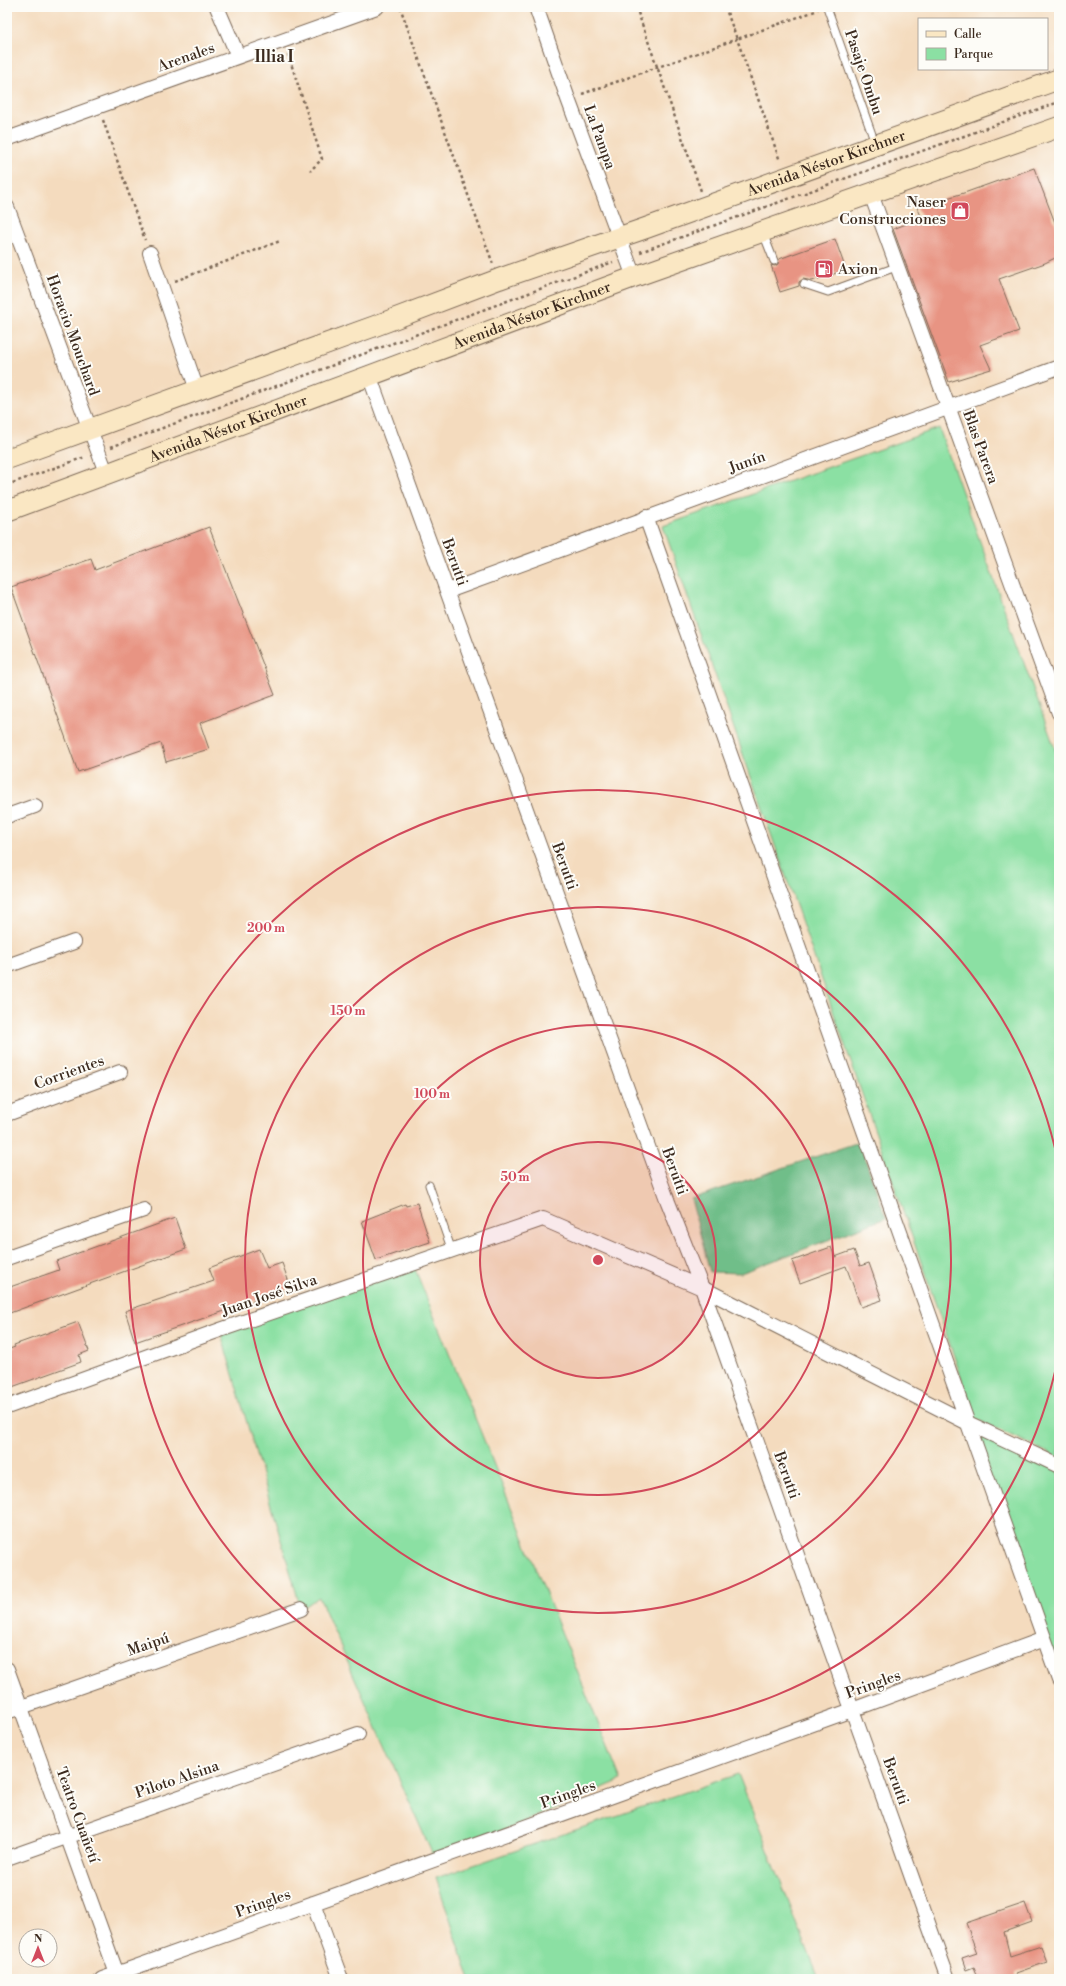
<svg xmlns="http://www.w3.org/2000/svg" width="1066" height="1986" font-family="'Libre Bodoni',serif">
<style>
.green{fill:#8be0a3;stroke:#638560}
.forest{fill:#70be89;stroke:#567454}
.building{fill:#e89483}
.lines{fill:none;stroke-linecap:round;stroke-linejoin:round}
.service-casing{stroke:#7c6856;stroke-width:9}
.minor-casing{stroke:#7c6856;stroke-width:16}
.secondary-casing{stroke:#7c6856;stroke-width:22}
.path{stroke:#7c6856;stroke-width:2.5;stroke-dasharray:3 3;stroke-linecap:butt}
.service{stroke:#fff;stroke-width:7}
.minor{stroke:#fff;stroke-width:14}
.secondary{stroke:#fae7c3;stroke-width:20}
.ring{fill:none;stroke:#d1495b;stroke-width:2}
.labels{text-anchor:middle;stroke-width:4;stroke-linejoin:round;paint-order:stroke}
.street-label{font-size:15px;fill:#3b2a1e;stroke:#fdfcf7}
.poi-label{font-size:15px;fill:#3b2a1e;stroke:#fdfcf7;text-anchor:end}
.neighbourhood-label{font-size:16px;font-weight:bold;fill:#3b2a1e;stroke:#fdfcf7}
.centre{fill:#d1495b;stroke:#fdfcf7;stroke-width:2}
.ring-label{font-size:12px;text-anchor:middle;font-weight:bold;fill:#d1495b;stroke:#fdfcf7;stroke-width:4;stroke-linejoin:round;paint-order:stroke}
</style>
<rect width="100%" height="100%" fill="#fdfcf7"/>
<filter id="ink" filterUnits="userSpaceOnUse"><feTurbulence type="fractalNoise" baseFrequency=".025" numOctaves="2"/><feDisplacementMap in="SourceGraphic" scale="8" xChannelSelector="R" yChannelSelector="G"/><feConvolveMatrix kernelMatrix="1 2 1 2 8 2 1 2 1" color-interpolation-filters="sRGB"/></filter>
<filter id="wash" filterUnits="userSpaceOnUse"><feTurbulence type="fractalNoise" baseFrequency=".012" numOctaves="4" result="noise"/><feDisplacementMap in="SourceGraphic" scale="16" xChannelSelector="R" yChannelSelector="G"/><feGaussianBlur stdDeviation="0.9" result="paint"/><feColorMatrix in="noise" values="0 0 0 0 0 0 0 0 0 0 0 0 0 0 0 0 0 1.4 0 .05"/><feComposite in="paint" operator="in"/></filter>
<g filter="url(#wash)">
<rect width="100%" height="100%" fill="#f4dbbe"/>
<path class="green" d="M939,428L1059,760V1458L976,1419L663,526Z
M413,1264L621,1780L435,1860L319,1597L301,1609L220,1330Z
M968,1423L1059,1466V1676Z
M738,1774L819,1979H470L436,1878Z"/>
<path class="forest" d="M859,1142L886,1218L741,1273L710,1272L691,1199Z"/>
<g id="blocks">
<path class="building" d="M1034,168L1059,233V256L1045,263L999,279L1019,331L980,345L991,369L949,382L893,229L922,218L917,207L967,192Z
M835,239L846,270L812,281L803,279L799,282V286L780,292L771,265L775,266L778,264L779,259Z
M209,527L275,695L200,723L209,749L166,762L161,743L78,772L11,587L91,559L95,570Z
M417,1203L430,1242L376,1260L362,1221L405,1204L406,1206Z
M175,1218L186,1249L7,1314V1288L59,1270L56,1261Z
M831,1247L835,1257L854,1250L860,1266L869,1263L882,1300L861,1307L846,1266L800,1283L792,1261Z
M259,1249L267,1268L282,1263L291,1288L135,1342L125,1311L214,1281L209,1268Z
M78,1322L89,1351L79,1355L81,1362L12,1387L7,1375V1350L15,1347L14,1345Z
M1025,1903L1032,1922L1004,1932L1010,1956L1041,1946L1047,1962L1016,1973V1979H979L974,1967L966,1970L962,1958L977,1953L966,1923Z"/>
</g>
</g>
<g filter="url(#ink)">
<use href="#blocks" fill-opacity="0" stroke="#7c6856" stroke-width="1"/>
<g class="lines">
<defs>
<path id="service" d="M827,7L875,143
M763,233L774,261
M804,284L828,292L896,267
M429,1185L452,1251"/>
<path id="minor" d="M217,7L238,56
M536,7L568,99L634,277
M7,139L377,7
M871,194L1059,713
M7,207L107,475
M150,253L197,390
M369,375L668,1202L702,1288L948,1979
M646,517L1059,1680
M448,591L1059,367
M7,816L35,806
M7,966L74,942
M7,1114L120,1072
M7,1258L144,1210
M7,1407L220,1330L543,1219L702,1288L968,1423L1059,1466
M7,1669L117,1974
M7,1712L301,1609
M7,1858L358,1734
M313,1903L341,1979
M102,1979L852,1710L1044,1639"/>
<g id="secondary">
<path id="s1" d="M7,459L375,326L499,279L646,228L1059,79"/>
<path id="s2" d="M7,511L634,277L1059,127"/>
</g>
</defs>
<use href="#service" class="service-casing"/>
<use href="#minor" class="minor-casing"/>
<use href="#secondary" class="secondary-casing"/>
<path class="path" d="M400,7L493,264
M636,7L701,191
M725,7L737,39L818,10
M288,54L322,159L310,171
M582,94L737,39L780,161
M103,120L145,240
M640,252L1059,102
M175,281L280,241
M111,447L613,262
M7,485L85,457"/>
<use href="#service" class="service"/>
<use href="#minor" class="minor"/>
<use href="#secondary" class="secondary"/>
</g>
</g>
<circle cx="598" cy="1260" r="118" fill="#d1495b" fill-opacity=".12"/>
<g class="ring">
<circle cx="598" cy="1260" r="118"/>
<circle cx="598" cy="1260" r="235"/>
<circle cx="598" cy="1260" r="353"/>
<path d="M1059 1354A470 470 0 1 1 1059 1166"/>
</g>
<defs>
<symbol id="shop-square" viewBox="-11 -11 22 22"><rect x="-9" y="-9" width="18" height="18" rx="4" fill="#d1495b" stroke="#fdfcf7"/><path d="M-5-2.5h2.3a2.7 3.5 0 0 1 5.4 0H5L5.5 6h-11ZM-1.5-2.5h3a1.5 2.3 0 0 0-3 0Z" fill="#fff"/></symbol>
<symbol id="fuel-square" viewBox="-11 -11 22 22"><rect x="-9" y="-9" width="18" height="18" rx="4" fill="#d1495b" stroke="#fdfcf7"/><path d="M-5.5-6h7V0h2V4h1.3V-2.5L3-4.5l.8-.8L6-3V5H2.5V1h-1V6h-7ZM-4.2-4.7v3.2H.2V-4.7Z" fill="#fff"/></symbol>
</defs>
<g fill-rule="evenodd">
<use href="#shop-square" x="949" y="200" width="22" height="22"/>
<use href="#fuel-square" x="813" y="258" width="22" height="22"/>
</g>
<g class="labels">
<g class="street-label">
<text transform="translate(186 57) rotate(-20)" y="5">Arenales</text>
<text transform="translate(864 72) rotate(71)" y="5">Pasaje Ombu</text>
<text transform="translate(600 137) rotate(70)" y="5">La Pampa</text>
<text dy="5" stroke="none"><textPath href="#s1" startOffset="871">Avenida Néstor Kirchner</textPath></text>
<text dy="5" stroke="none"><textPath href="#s2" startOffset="560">Avenida Néstor Kirchner</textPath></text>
<text transform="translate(73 335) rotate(70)" y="5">Horacio Mouchard</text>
<text dy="5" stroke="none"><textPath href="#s2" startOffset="236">Avenida Néstor Kirchner</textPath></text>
<text transform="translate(981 447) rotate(70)" y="5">Blas Parera</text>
<text transform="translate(747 462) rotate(-20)" y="5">Junín</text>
<text transform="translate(455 562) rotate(70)" y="5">Berutti</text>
<text transform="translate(565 866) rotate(70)" y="5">Berutti</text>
<text transform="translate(69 1072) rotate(-20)" y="5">Corrientes</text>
<text transform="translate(675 1171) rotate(70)" y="5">Berutti</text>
<text transform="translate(269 1295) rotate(-19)" y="5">Juan José Silva</text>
<text transform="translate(787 1475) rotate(70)" y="5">Berutti</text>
<text transform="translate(148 1644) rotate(-19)" y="5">Maipú</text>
<text transform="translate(873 1684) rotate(-20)" y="5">Pringles</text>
<text transform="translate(177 1779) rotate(-19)" y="5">Piloto Alsina</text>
<text transform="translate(896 1781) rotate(70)" y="5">Berutti</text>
<text transform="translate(568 1794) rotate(-20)" y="5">Pringles</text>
<text transform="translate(78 1815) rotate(70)" y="5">Teatro Cuañetí</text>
<text transform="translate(263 1903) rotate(-20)" y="5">Pringles</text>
</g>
<g class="poi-label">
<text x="946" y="207">Naser<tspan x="946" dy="17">Construcciones</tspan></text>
<text x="838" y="274" text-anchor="start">Axion</text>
</g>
<g class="neighbourhood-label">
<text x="274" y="62">Illia I</text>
</g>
</g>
<circle cx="598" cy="1260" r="6" class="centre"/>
<g class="ring-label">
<text x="266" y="932">200 m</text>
<text x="348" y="1015">150 m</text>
<text x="432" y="1098">100 m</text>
<text x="515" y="1181">50 m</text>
</g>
<rect width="1066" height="1986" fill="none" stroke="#fdfcf7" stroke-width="24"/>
<rect x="918" y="18" width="130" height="52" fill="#fdfcf7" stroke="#afa8a0"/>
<rect x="926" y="31" width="20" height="6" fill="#fae7c3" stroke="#afa8a0"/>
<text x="954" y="38" font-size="12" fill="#3b2a1e">Calle</text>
<rect x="926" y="48" width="20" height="12" fill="#8be0a3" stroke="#afa8a0"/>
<text x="954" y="58" font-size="12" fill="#3b2a1e">Parque</text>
<g transform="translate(38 1948)"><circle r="19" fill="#fdfcf7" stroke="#afa8a0"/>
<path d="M0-3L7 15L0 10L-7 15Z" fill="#d1495b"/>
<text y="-6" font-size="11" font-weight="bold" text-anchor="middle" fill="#3b2a1e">N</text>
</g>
</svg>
